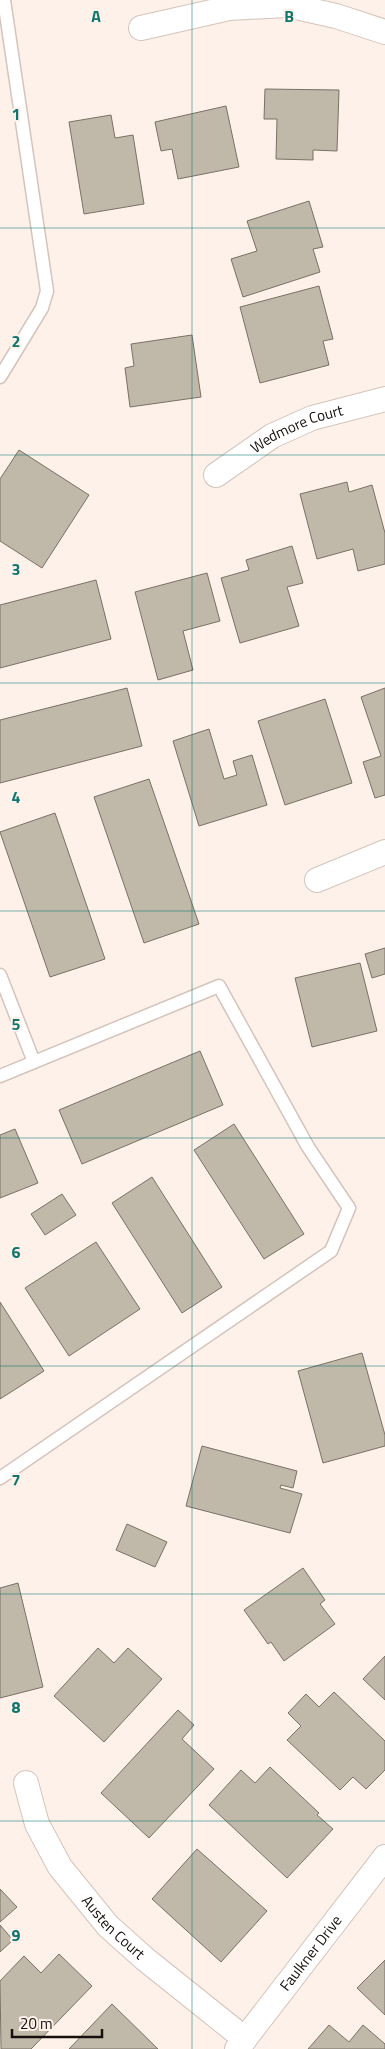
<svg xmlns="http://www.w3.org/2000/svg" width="385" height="2049" font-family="'Titillium Web',sans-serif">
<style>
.building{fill:#c0b8a9;stroke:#797164}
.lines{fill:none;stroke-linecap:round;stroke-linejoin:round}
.service-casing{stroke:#d4c4bb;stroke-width:15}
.minor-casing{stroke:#d4c4bb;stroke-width:26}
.service{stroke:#fff;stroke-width:12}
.minor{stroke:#fff;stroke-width:24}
.grid{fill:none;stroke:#0f766e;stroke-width:1;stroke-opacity:0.55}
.labels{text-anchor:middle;stroke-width:4.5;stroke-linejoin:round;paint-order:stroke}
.street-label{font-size:15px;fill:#16100d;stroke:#fef1ea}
.grid-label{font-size:16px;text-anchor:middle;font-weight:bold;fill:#0f766e;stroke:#fef1ea;stroke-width:4.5;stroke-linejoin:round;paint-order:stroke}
</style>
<rect width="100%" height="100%" fill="#fef1ea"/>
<path class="building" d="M265,89L339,90L337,151L313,150V160L276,159L277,119H264Z
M226,106L239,167L178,179L172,149L161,151L155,122Z
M111,115L115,138L133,135L144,204L84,214L69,122Z
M309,201L323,247L313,249L320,272L243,297L231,259L257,251L247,221Z
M319,286L333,339L323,341L329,365L260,383L240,307Z
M192,335L201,397L130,407L125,368L134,366L131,344Z
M19,450L89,495L42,568L0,541V479Z
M347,482L349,492L372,485L385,533V564L358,571L353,549L317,559L300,494Z
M292,546L303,583L287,587L299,626L240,643L221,578L249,570L246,560Z
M207,573L220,621L183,631L193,670L158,680L135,592Z
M96,580L111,639L0,668V605Z
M127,688L142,746L0,783V720Z
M385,688V795L375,798L363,762L381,756L361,697Z
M325,699L352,783L285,805L258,721Z
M209,729L224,779L237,775L233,761L252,755L267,805L199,826L173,741Z
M149,779L199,924L144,943L94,797Z
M55,813L105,959L50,977L0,832Z
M385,948V974L372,978L365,954Z
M360,963L377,1031L312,1047L295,978Z
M200,1051L223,1105L82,1164L59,1110Z
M234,1124L304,1234L264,1259L194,1150Z
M15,1129L38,1183L0,1198V1135Z
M152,1177L222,1287L182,1313L112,1203Z
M62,1194L76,1215L45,1235L31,1214Z
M96,1242L140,1309L69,1356L25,1288Z
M0,1302L44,1371L0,1399Z
M362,1353L385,1435V1446L323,1463L298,1371Z
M202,1446L297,1471L293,1488L281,1485L280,1488L302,1494L290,1533L186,1506Z
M127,1524L167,1542L155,1567L116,1550Z
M303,1568L325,1600L320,1604L335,1624L284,1661L271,1642L268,1644L244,1610Z
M18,1583L43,1687L0,1698V1588Z
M98,1648L114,1663L128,1648L162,1679L104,1742L54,1696Z
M385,1656V1700L363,1679Z
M334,1692L385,1741V1770L366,1789L353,1777L340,1790L287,1740L301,1726L288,1713L306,1694L319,1707Z
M178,1710L194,1725L182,1739L214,1769L149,1838L101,1793Z
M270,1767L319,1813L317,1815L333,1829L287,1878L209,1805L241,1770L255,1783Z
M197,1849L267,1911L221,1962L152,1899Z
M0,1889L17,1907L0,1922Z
M0,1925L13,1940L0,1952Z
M59,1954L92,1986L31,2049H1L0,1981L24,1956L41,1973Z
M385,1960V2015L357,1988Z
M112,2004L158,2049H69Z
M329,2025L349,2042L363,2025L385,2044V2049H308Z"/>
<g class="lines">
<defs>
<path id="service" d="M0,377L42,308L47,291L4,0
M0,975L34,1062
M0,1076L219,986L308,1147L349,1208L331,1251L0,1478"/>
<g id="minor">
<path d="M141,28L229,8L287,5L336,16L385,32"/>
<path id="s1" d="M216,475L272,436L312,418L385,399"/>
<path d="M317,880L385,852"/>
<path id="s2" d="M26,1783L37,1824L60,1867L108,1926L145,1959L245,2039"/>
<path id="s3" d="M237,2049L385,1857"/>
</g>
</defs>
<use href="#service" class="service-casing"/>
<use href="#minor" class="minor-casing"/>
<use href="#service" class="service"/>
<use href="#minor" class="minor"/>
</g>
<path class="grid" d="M192,0V2049M0,228H385M0,455H385M0,683H385M0,911H385M0,1138H385M0,1366H385M0,1594H385M0,1821H385"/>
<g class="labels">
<g class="street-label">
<text dy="5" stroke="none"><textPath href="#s1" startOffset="94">Wedmore Court</textPath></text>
<text dy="5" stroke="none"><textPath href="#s2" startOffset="172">Austen Court</textPath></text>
<text dy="5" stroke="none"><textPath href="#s3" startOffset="121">Faulkner Drive</textPath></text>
</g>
</g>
<g class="grid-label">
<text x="96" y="22">A</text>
<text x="289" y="22">B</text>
<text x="16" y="120">1</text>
<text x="16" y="347">2</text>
<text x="16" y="575">3</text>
<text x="16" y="803">4</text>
<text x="16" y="1030">5</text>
<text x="16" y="1258">6</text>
<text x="16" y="1486">7</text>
<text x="16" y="1713">8</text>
<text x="16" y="1941">9</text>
</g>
<path d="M12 2029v8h90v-8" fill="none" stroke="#16100d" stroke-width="2.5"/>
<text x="20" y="2029" font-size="15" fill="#16100d" stroke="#fef1ea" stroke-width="4" paint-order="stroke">20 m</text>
</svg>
